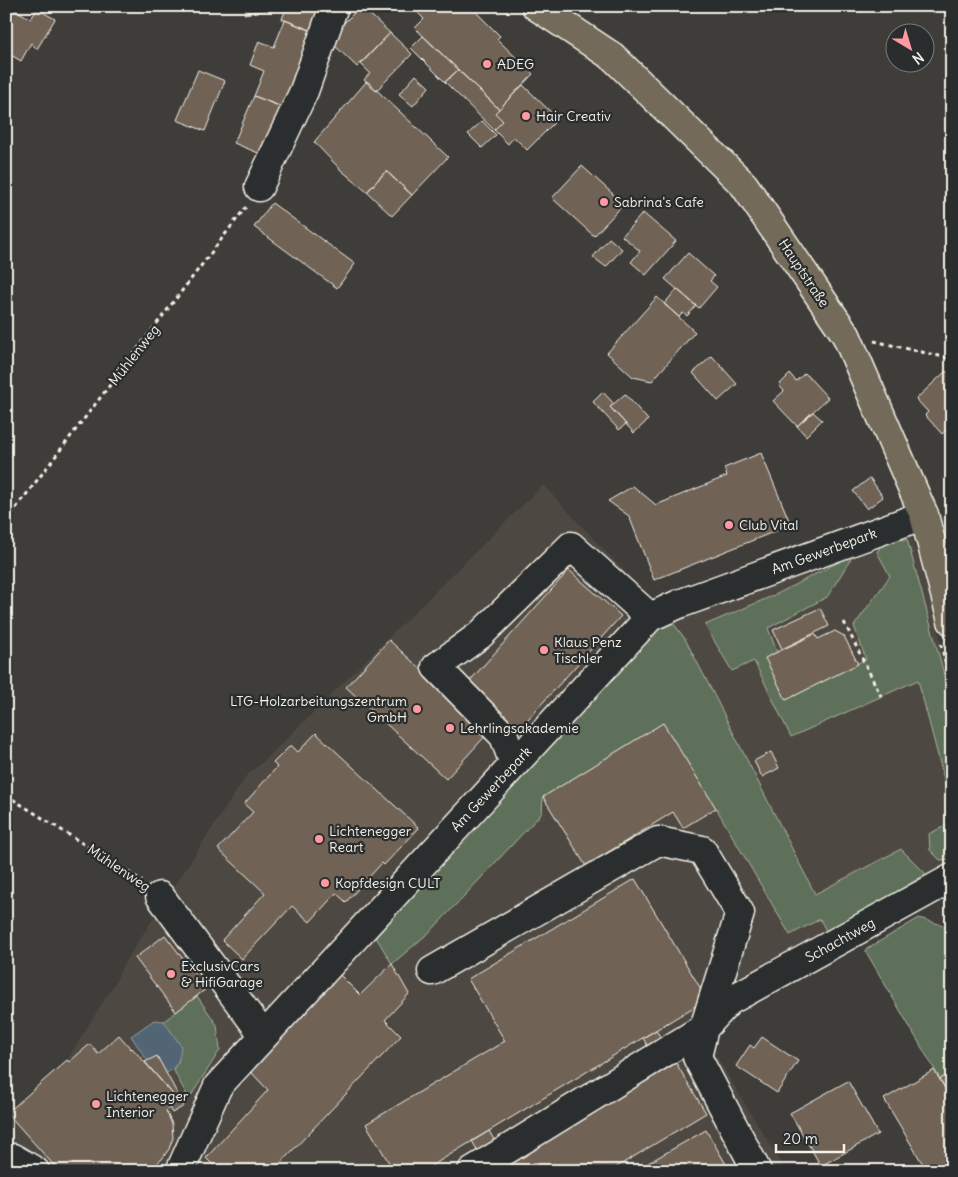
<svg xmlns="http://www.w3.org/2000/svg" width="958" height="1177" font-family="Delius,sans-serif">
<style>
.built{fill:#4e4842}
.green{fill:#5e705a;stroke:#a9b0a1}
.water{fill:#516574;stroke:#929da2}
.building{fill:#706356;stroke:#f4f1e8}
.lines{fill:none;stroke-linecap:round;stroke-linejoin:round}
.minor-casing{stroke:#f4f1e8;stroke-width:31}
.major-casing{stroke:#f4f1e8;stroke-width:31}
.path{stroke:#f4f1e8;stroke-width:3;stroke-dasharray:4 4;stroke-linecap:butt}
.minor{stroke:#2a2d2e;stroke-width:28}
.major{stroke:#736b5a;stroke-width:28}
.poi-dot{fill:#ff9aa2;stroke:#2a2d2e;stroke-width:2}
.labels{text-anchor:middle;stroke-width:4.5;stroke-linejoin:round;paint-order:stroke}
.poi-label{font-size:14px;fill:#f4f1e8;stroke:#2a2d2e;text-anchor:start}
.street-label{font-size:14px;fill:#f4f1e8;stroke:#2a2d2e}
</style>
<rect width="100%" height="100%" fill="#3f3d3a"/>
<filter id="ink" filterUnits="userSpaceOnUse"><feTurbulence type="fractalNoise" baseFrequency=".02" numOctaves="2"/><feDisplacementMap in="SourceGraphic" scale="10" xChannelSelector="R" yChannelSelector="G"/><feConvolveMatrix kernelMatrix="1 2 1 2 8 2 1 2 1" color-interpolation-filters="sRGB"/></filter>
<g filter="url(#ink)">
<path class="built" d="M543,485L656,605L907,522L931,601L952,691V878L729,1001L713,1051L786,1171H6L7,1113L67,1060L116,981L123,965L247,775L263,762Z"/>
<path class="green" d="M907,539L943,670L952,718V809L918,680L791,737L754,661L732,671L705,625L777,594L854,554L827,597L768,628L777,652L766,658L786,700L866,659L854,626L890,576L877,552L883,542Z
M671,620L685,639L708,683L815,894L901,849L926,874L828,935L820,919L790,935L716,808L543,797L542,813L432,930L392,964L376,937L643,640Z
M952,822V859L940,860L930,850L929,834Z
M919,918L946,926L952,923V1073L940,1079L865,950Z
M197,996L217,1025L220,1050L189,1099L173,1069L179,1061L164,1021Z"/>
<path class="water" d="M154,1020L164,1021L181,1046C179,1066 175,1068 159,1078L131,1036Z"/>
<path class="building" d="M9,6L31,19L37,9L55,19L37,49L31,43L21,61L6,52V11Z
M248,6H270L268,10L244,14Z
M287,6H325L315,32L282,19Z
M361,6L390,33L357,67L328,39Z
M411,6H470L500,36L497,39L533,74L499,109L415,28L424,19Z
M285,20L315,32L284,108L254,96L264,71L250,65L259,41L274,47Z
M390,33L412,54L376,91L364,80L370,73L361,64Z
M423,36L458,70L445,82L411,48Z
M198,70L225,81L205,131L177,120Z
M458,70L499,109L495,113L503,121L494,130L445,82Z
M416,75L429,87L413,106L399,94Z
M367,81L448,157L412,195L386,171L367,192L341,170L314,142Z
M523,85L558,119L527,150L514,137L508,144L494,130L503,121L495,113Z
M254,96L282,107L263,155L234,143Z
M482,121L496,135L482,148L468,134Z
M582,166L624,204L594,236L552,198Z
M386,171L412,195L392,216L367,192Z
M272,203L355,264L337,288L254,227Z
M643,213L676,241L646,275L631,262L640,251L622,236Z
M609,238L622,249L606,267L593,257Z
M688,253L714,276L710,281L717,287L699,308L665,279Z
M677,289L696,306L687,316L683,313L679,317L664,304Z
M657,297L695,332L652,381L633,377L607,353Z
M712,356L737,384L718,401L693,373Z
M946,371L952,377V437L945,431L942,434L925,415L928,412L916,399Z
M805,373L828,398L797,426L773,401L784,391L779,385L790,374L796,381Z
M603,392L614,404L610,407L626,424L619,430L593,402Z
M625,394L648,420L634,433L610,407Z
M813,412L822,420L806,436L797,426Z
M761,453L791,525L654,580L629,516L608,501L633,486L656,505L727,476L724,468Z
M870,478L883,497L867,509L853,491Z
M569,570L621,616L518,730L467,684Z
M820,608L829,626L782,649L773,630Z
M835,631L844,636L858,664L786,700L765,658L815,634L818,639Z
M389,640L489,732L446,779L346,687Z
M663,723L716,808L683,828L673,812L586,866L543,797Z
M316,733L419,828L384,865L382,863L346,902L336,893L310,922L292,906L242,959L222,940L265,893L218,849L253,812L244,804L277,767L273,763L291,745L298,752Z
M771,752L779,768L762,777L754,761Z
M635,879L707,999L423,1171H394L366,1124L505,1041L468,979Z
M165,935L206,989L176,1012L135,958Z
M392,964L409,994L385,1020L401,1036L273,1171H219L206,1158L268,1090L250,1071L339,974L360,995Z
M656,1030L676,1063L662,1071L643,1038Z
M119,1035L131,1049L132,1048L178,1100L166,1111L172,1124L173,1138L169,1149L162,1159L148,1171H59L7,1113L67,1060L69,1062L90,1044L98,1054Z
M762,1037L798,1061L777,1093L736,1066L750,1045L754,1048Z
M157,1056L184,1106L172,1113L169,1108L178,1100L145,1062Z
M676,1063L706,1113L610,1171H497Z
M934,1070L952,1100V1171H927L884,1099Z
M952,1073V1100L940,1079Z
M848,1081L878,1134L821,1166L790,1113Z
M706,1130L730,1171H634Z
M489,1131L508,1164L490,1171L472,1141Z"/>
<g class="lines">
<defs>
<path id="minor" d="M259,187L304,91L334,6
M514,764L504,736L436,667L480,635L571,546L650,617
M160,896L264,1036
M432,971L658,841L702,850L740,913L704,1028L697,1057L757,1171
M6,1159L13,1158L35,1171
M180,1171L218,1086L650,617L679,604L924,515
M472,1171L704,1028L729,1001L952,878"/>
<path id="major" d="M536,6L613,57L744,185L846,335L924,515L952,621"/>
</defs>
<use href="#minor" class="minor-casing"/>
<use href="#major" class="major-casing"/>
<path class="path" d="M874,341L952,359
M6,521L246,207
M844,622L881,696
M941,644L952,691
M6,795L142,881"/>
<use href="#minor" class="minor"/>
<use href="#major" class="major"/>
</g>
</g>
<g class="poi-dot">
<circle cx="487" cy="64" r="5"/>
<circle cx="526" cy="116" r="5"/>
<circle cx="604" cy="202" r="5"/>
<circle cx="729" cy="525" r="5"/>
<circle cx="544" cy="650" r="5"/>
<circle cx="417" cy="709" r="5"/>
<circle cx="450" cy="728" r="5"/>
<circle cx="319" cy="839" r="5"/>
<circle cx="325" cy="883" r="5"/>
<circle cx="171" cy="974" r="5"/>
<circle cx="96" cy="1104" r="5"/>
</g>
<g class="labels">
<g class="poi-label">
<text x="497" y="69">ADEG</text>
<text x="536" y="121">Hair Creativ</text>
<text x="614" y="207">Sabrina's Cafe</text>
<text x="739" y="530">Club Vital</text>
<text x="554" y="647">Klaus Penz<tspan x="554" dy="16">Tischler</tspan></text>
<text x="407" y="706" text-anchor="end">LTG-Holzarbeitungszentrum<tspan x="407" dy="16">GmbH</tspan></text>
<text x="460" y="733">Lehrlingsakademie</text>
<text x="329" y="836">Lichtenegger<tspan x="329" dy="16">Reart</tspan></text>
<text x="335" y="888">Kopfdesign CULT</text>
<text x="181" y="971">ExclusivCars<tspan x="181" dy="16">&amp; HifiGarage</tspan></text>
<text x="106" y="1101">Lichtenegger<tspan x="106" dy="16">Interior</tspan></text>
</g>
<g class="street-label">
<text transform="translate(804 273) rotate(56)" y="5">Hauptstraße</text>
<text transform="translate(134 355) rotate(-52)" y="5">Mühlenweg</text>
<text transform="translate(824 551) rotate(-20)" y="5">Am Gewerbepark</text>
<text transform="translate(491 789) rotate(-47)" y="5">Am Gewerbepark</text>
<text transform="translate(119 868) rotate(34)" y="5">Mühlenweg</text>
<text transform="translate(840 940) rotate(-29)" y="5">Schachtweg</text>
</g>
</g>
<rect width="958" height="1177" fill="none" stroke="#2a2d2e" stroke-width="25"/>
<rect x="12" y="12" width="933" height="1152" fill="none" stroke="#f4f1e8" stroke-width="2" filter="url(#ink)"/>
<g transform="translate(910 48) rotate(142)"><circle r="24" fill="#2a2d2e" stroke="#7b7b78"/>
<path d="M0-4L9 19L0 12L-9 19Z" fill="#ff9aa2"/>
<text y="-8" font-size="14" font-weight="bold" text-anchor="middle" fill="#f4f1e8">N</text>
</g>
<path d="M776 1144v8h68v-8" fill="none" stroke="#f4f1e8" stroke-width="2.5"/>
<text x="783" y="1144" font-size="15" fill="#f4f1e8" stroke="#2a2d2e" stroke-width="4" paint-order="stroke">20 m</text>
</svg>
